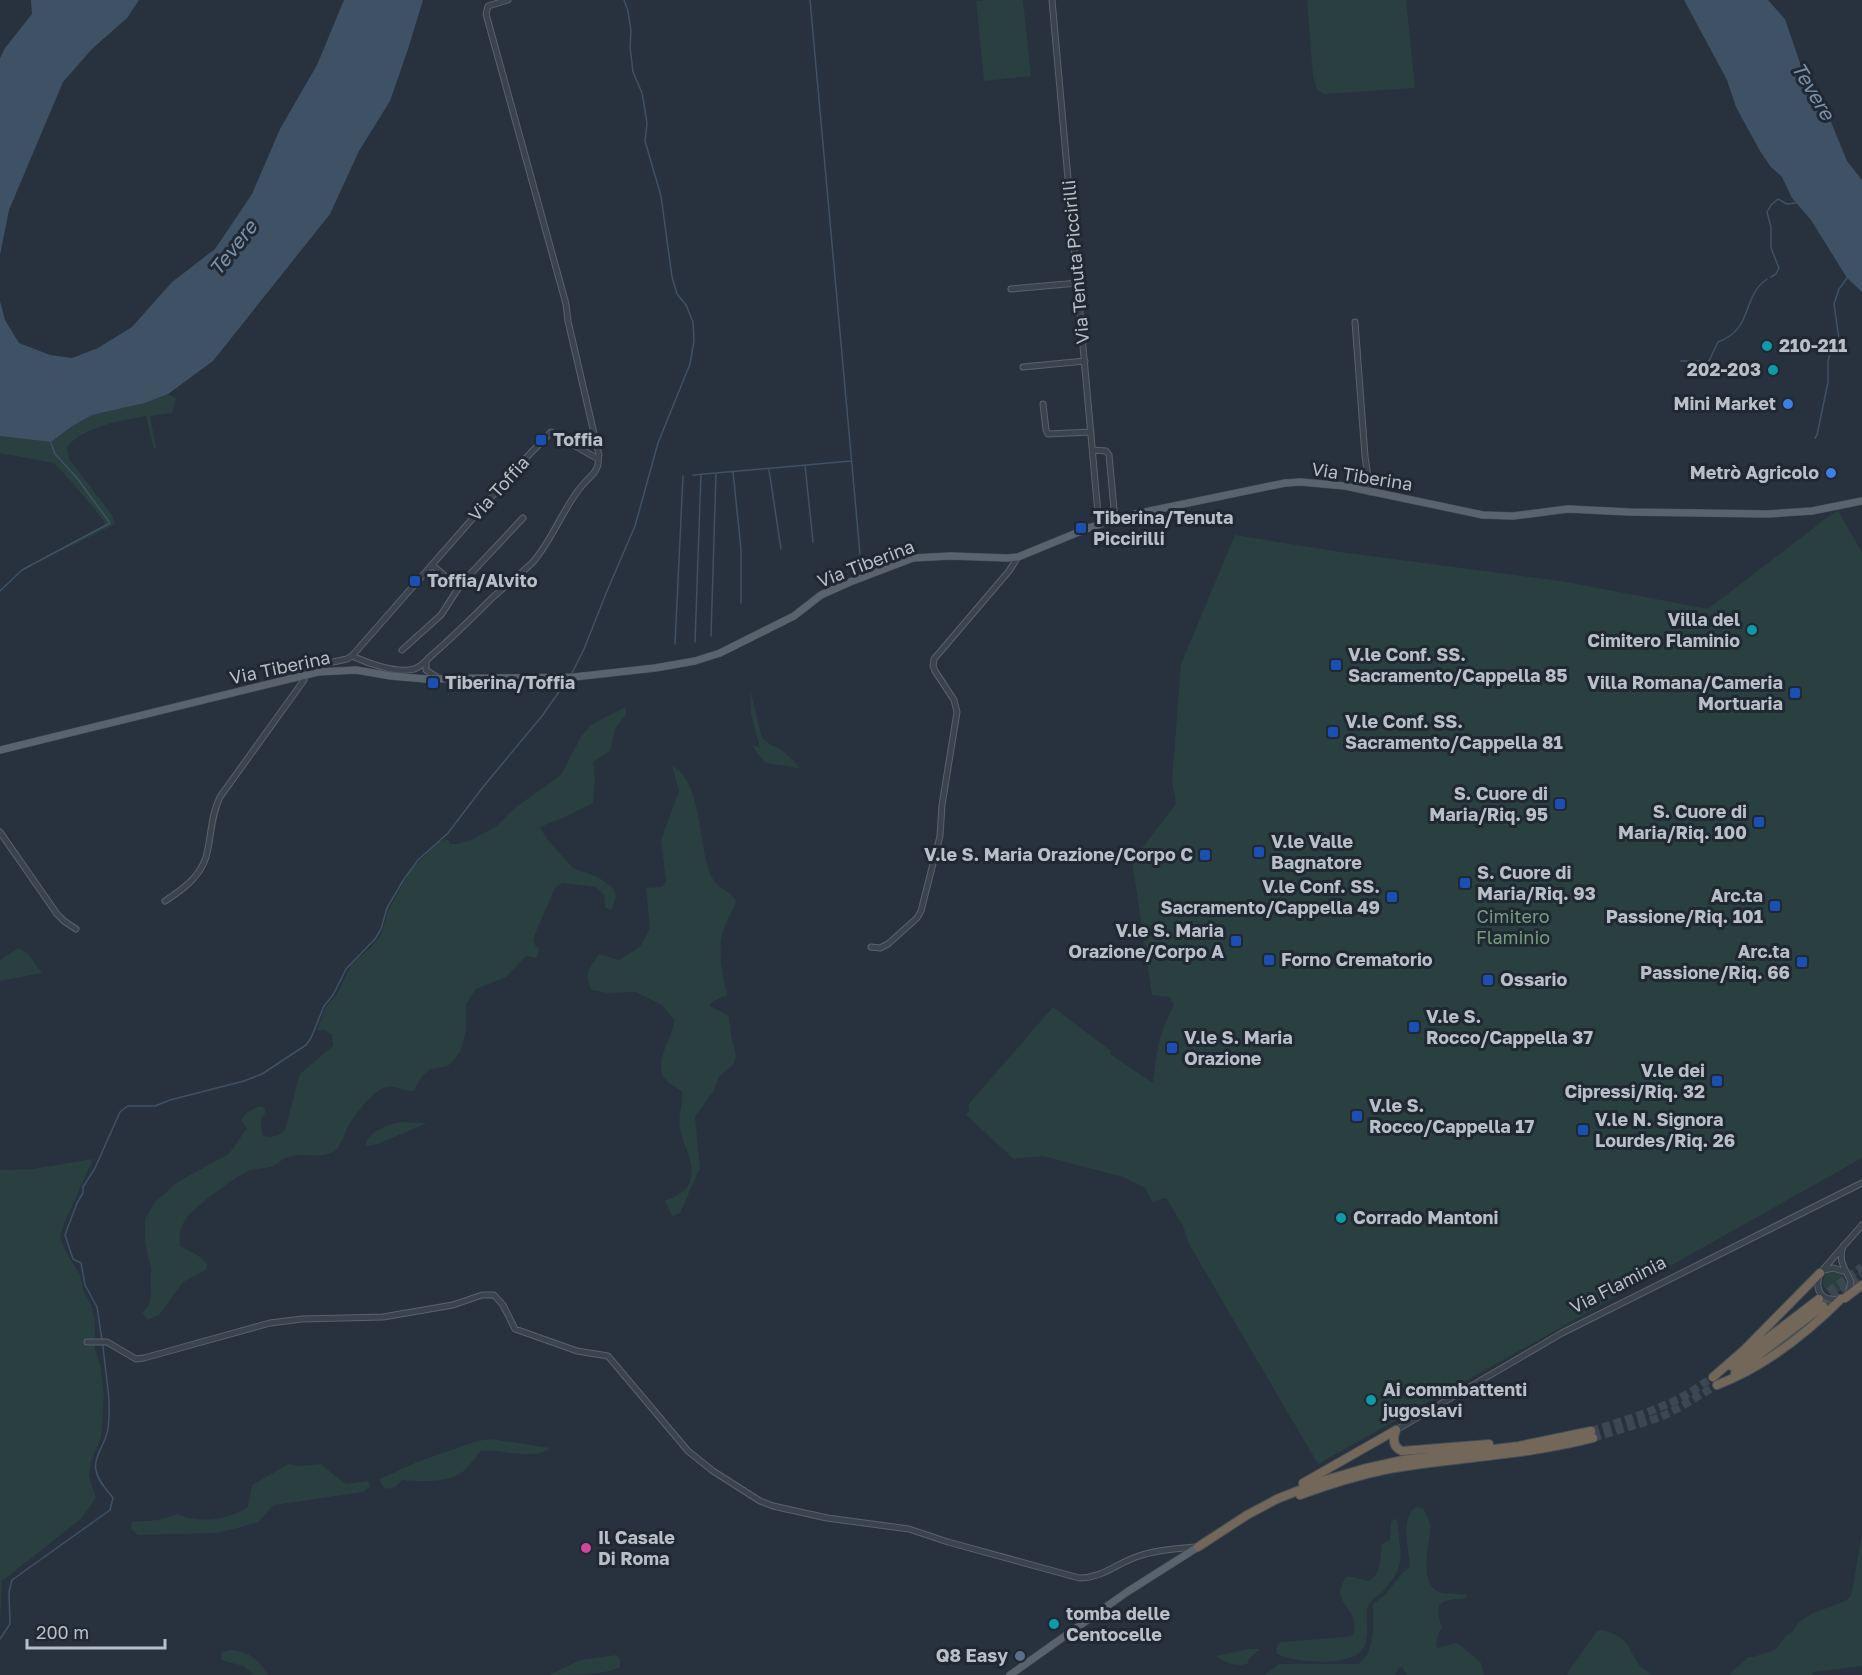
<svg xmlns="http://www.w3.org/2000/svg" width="1862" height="1675" font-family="'Golos Text',sans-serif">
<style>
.green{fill:#2a3f40}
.water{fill:#3f5165}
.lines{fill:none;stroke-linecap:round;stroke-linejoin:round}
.stream{stroke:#3f5165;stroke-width:1.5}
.highway-tunnel{stroke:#3d4753;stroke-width:8;stroke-dasharray:8 4;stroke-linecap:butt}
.minor-casing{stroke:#59626b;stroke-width:7}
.major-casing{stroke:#454d57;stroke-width:8}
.highway-casing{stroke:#464f58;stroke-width:10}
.minor{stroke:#3b444e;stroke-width:5}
.major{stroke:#59636e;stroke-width:7}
.highway{stroke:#736759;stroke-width:8}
.culture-dot{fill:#0f9aa8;stroke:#202933;stroke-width:2}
.shop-dot{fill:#3f7fe0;stroke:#202933;stroke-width:2}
.transit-dot{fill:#1a4fb4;stroke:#202933;stroke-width:2}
.hotel-dot{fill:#d1479c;stroke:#202933;stroke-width:2}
.service-dot{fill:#5c6f8a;stroke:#202933;stroke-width:2}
.labels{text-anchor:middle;stroke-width:6;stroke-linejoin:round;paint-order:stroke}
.street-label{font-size:18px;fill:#b8bfc8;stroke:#202933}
.poi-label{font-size:18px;font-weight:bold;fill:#b8bfc8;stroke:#202933;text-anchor:start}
.park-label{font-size:18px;fill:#789c7e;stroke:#202933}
.water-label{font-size:20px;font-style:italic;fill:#7b91a9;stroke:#202933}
</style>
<rect width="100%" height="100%" fill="#27323e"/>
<path class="green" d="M987,0H1023L1031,76L984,81L976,1Z
M1307,0H1406L1415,88L1324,94L1317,89L1313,77Z
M168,394L176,399L172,413L150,416L156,448L154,449L146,416C122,420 83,427 67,447L69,459L112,515L115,524L61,551L59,549L104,525L105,522L72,482L54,463L0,453V436L51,442L71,427L92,415L145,403Z
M1838,511L1862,552V1158L1318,1464L1189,1244L1183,1226L1166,1198L1152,1202L1145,1188L1123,1177L1043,1156L1014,1159L966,1115L969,1111L968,1105L1053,1007L1111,1051L1110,1054L1153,1083C1157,1051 1158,1035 1174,1005L1169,997L1152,995L1132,861L1176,804L1172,781L1181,664L1235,535L1340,552L1561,581L1708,609L1828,517Z
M750,689L762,738L771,745L782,750L801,769L788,766L765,763L751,744L760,748L751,714Z
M625,707L626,714L615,729L610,751L593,762L595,778L593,803L567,816L540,827L547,839L573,868L598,877L613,888L616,897L611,910L605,907L604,895L596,887L562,883L555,888L533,939L535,945L539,949L537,958L526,956L506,977L476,989L466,1004V1031L460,1052L448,1066L431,1069L422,1076L414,1091C405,1092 397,1085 387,1087C373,1089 353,1117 347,1129C342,1139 340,1151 328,1154C315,1158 301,1152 288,1157C282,1159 278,1164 272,1166C264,1170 254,1167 246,1172C235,1177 189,1211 185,1220C180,1228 179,1237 180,1246L197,1255L207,1263L206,1270L183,1282L160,1314L148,1320L142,1313L149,1305L151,1291V1270L145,1241V1219L155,1202L179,1181L229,1154L247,1128L241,1121C246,1111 252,1109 262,1106L265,1109V1114L261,1118L262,1135C271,1139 278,1136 285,1130L300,1074L333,1046L332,1035L325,1030H317L326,1006L336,996L352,964L370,948L381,935L388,911L410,871L439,841L448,840L450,844H457L471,840L497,826L516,807L561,775L582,735L591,725Z
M672,766C704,782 697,849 713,879C719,891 729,888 736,901C734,910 729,915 726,923C716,946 722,971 727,995L712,1002L710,1006L729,1016L732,1041L735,1050L736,1057L733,1065L719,1077L714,1090L695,1117L700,1168L680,1213L672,1216L665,1201C670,1198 677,1196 682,1192C703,1175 684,1149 680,1129C677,1116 684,1104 682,1091C677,1088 670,1085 666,1080C651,1061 674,1038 674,1019L662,1005L636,992L608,993L591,990C584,972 589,969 599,954L619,960L640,947L650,928L646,888L662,887L666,881L661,840L679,791Z
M19,948L28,954L42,973L0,981V960Z
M403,1122L427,1123L378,1144L366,1146C366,1132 390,1123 403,1122Z
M93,1159L64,1224L60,1237L63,1246L81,1277L83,1290L91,1305L95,1322V1349L101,1368L104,1397L101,1438L90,1464L89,1477L96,1498L81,1519L2,1581L0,1626V1170L32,1169Z
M1823 1282a11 11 0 1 1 22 0a11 11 0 1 1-22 0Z
M491,1439L550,1448C531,1462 503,1448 481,1451C476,1457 471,1464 465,1470C450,1483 421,1482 402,1480L396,1487L386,1489L382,1486L380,1479L417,1462L477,1441Z
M289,1464L298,1466L320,1464L346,1484L369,1481L370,1487L363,1492L274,1505L258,1522L234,1529L216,1533L138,1535L131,1529L132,1522L158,1520L178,1514C197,1524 230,1520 248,1507L252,1485Z
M1416,1507L1423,1508C1426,1513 1429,1519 1430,1525C1431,1542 1417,1583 1439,1592C1448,1595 1459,1593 1467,1595L1466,1598C1440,1601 1433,1600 1442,1628L1438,1635L1436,1646L1438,1648L1456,1643L1460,1645L1481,1663L1484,1675H1407L1402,1667L1399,1668L1395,1675H1264L1279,1664H1359C1376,1650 1373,1625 1373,1604L1385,1595L1403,1572L1410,1567C1409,1549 1399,1519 1416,1507Z
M1394,1519L1397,1520C1398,1532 1402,1551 1400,1562C1399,1571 1390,1584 1384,1590C1379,1595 1371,1600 1368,1606C1364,1617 1371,1632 1364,1647C1354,1668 1295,1663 1277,1654L1276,1648L1280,1642L1346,1637L1353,1635C1363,1608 1327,1605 1346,1577H1353L1369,1581C1382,1574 1380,1557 1382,1544L1390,1540L1391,1522Z
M1862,1535V1666L1814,1672L1812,1675H1729L1748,1657H1753L1775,1650L1787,1635L1792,1633L1798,1623L1811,1614L1845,1601L1851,1596Z
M1601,1630C1609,1631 1622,1637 1627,1644C1632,1651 1634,1659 1640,1666C1644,1669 1649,1672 1652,1675H1566L1597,1631Z
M1249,1649H1260L1249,1659L1248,1663C1238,1668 1225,1663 1216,1656Z
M231,1650C249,1652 259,1659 268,1675H254L243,1666L221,1660L222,1652Z
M617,1655L620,1660V1667C606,1675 568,1675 550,1675L580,1660Z"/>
<path class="water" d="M31,0H139L127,18L92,49L63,82L9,210L0,255V58L5,48L32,14Z
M344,0H423L408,49L390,101L359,151L330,214L213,361L168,394L145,403L92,415L71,427L51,442L0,436V301L5,320L19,343L50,355L72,358L98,348L132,327L172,282L215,249L252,194L280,129L317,65Z
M1684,0H1768L1785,19L1801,66L1812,81L1822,100L1847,161L1862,180V292L1847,278L1811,220L1792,198L1782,177L1771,167L1760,151L1736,107L1727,80Z"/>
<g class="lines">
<path class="stream" d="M810,0L860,554
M1771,277L1776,274L1779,268L1771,248V227L1767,212L1771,205L1778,199L1787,204L1796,203
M1681,361H1700
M1703,362L1709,361L1718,342C1754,329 1741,297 1767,279
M1815,438L1817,435L1828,382V361L1830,354L1839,339L1834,304L1839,289L1847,278
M805,465L813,542
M769,470L781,549
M733,472L741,549V603
M693,475L851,461
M0,591L22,570L110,523L77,478L55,454L51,443
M711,636L716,473
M695,642L701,474
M675,644L683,476
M571,675L584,649L607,591L635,526L658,443L690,364L694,341L693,322L686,305L677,294L672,277L661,196L645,141L647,123L642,93L633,72L630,47L631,31L628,11L624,0
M102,1340L97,1307L85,1285L81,1263L73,1259L65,1235L77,1203L83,1193V1187L95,1168L120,1112L128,1106H155L170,1100L244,1081L262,1074L306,1045L311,1038L324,1006L333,995L346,969L375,939L381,929L387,908L404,879L418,860L448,833L483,787L542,716L568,679
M0,1639L10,1624L9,1592L12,1580L110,1510L113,1498C107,1490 97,1480 96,1470C93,1457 106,1443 108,1429C112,1401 105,1373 103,1345"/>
<path class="highway-tunnel" d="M1819,1299L1862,1267
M1823,1306L1862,1275
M1591,1431C1620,1422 1649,1413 1676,1400C1689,1394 1701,1385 1713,1377
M1593,1438L1661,1417L1682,1406L1717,1385"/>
<defs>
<path id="minor" d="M508,0L488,6L486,14L566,304L568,321L599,455L598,459
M1052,0L1099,525
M1011,289L1078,283
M1355,322L1365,456L1370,492
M1023,367L1085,361
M1043,404L1046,430L1048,434L1091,432
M1093,450L1106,451L1109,455L1115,520
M432,565L458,587
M402,650L441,615L461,584L523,518
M426,662V670L438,678
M0,832L57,914L64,921L76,929
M165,901C182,890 200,877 206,857C212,835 210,818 220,797L304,680L305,668L347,659L352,656L523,461L551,432L598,459C601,470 586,480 580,488C562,511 552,540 533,562C520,575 505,586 492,598C472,618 453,637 432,655C426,660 422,667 414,669C396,674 368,663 352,656
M871,947L880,948L888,944L917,918L921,911L940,836L942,805L957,712L954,700L935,671L933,666L934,659L1009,571L1018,557
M1843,1246C1838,1262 1845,1268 1851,1282L1848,1295
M1824,1270L1833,1268L1843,1271
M1841,1299C1821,1302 1814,1291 1820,1273L1862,1225
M87,1342H107L136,1359L144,1358L270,1323L302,1319L383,1317L453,1305L482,1295H494L503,1305L515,1329L577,1351L608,1356L688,1451L713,1471L760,1501L773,1506L827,1518L909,1529L948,1542L1079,1578C1102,1578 1116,1564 1136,1557C1155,1550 1176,1549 1196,1547
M1396,1430L1562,1333L1862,1183"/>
<path id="major" d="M0,750L318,672L356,670L391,676L425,679L574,677L655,668L695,661L720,653L794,616L821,595L850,582L913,558L951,556L1007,558L1018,557L1091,527L1135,514L1285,483L1301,482L1345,486L1483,515L1513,516L1568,509L1629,512L1768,514L1812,511L1862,501
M1010,1675L1127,1592L1198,1547"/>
<path id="highway" d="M1845,1298L1862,1285
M1731,1366L1819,1299
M1735,1373L1823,1306
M1713,1377L1744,1350L1820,1273
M1717,1385C1764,1367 1805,1335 1841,1299
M1396,1430C1393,1438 1392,1447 1402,1451L1489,1444
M1303,1483L1396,1430
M1300,1495C1327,1485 1355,1476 1384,1470C1453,1457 1525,1456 1593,1438
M1198,1547L1247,1515L1277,1499L1325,1480L1363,1469L1403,1460L1519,1446L1591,1431"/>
</defs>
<use href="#minor" class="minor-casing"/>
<use href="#major" class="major-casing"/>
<use href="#highway" class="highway-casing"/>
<use href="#minor" class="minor"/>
<use href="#major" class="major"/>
<use href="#highway" class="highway"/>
</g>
<g class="culture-dot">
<circle cx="1767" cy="346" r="6"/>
<circle cx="1773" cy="370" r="6"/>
<circle cx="1752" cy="630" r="6"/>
<circle cx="1341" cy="1218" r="6"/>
<circle cx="1371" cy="1400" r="6"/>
<circle cx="1054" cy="1624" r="6"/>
</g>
<g class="shop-dot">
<circle cx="1788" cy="404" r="6"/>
<circle cx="1831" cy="473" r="6"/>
</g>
<g class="transit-dot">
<rect x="535" y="434" width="12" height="12" rx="3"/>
<rect x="1075" y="522" width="12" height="12" rx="3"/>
<rect x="409" y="575" width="12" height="12" rx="3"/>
<rect x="1330" y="659" width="12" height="12" rx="3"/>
<rect x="427" y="677" width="12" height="12" rx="3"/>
<rect x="1789" y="687" width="12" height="12" rx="3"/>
<rect x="1327" y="726" width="12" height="12" rx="3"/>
<rect x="1554" y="798" width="12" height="12" rx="3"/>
<rect x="1753" y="816" width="12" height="12" rx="3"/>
<rect x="1253" y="846" width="12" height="12" rx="3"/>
<rect x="1199" y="849" width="12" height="12" rx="3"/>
<rect x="1459" y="877" width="12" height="12" rx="3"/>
<rect x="1386" y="891" width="12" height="12" rx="3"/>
<rect x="1769" y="900" width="12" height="12" rx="3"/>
<rect x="1230" y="935" width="12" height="12" rx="3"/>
<rect x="1263" y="954" width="12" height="12" rx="3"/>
<rect x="1796" y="956" width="12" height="12" rx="3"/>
<rect x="1482" y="974" width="12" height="12" rx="3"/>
<rect x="1408" y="1021" width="12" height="12" rx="3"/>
<rect x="1166" y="1042" width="12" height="12" rx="3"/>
<rect x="1711" y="1075" width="12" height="12" rx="3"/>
<rect x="1351" y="1110" width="12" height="12" rx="3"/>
<rect x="1577" y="1124" width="12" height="12" rx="3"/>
</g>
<circle class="hotel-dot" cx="586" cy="1548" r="6"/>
<circle class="service-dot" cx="1020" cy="1656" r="6"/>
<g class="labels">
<g class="street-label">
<text transform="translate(1076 262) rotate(-95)" y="6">Via Tenuta Piccirilli</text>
<text transform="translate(1362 477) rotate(9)" y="6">Via Tiberina</text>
<text transform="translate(499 489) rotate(-48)" y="6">Via Toffia</text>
<text transform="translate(866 564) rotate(-21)" y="6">Via Tiberina</text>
<text transform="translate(280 668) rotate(-12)" y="6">Via Tiberina</text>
<text transform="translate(1618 1285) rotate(-27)" y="6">Via Flaminia</text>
</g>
<g class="poi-label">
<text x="1779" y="352">210-211</text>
<text x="1761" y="376" text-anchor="end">202-203</text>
<text x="1776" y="410" text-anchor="end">Mini Market</text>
<text x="553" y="446">Toffia</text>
<text x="1819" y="479" text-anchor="end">Metrò Agricolo</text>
<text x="1093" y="524">Tiberina/Tenuta<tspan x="1093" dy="21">Piccirilli</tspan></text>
<text x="427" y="587">Toffia/Alvito</text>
<text x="1740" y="626" text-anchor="end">Villa del<tspan x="1740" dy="21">Cimitero Flaminio</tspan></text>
<text x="1348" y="661">V.le Conf. SS.<tspan x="1348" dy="21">Sacramento/Cappella 85</tspan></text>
<text x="445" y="689">Tiberina/Toffia</text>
<text x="1783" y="689" text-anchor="end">Villa Romana/Cameria<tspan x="1783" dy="21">Mortuaria</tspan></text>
<text x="1345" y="728">V.le Conf. SS.<tspan x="1345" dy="21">Sacramento/Cappella 81</tspan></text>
<text x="1548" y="800" text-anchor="end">S. Cuore di<tspan x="1548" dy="21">Maria/Riq. 95</tspan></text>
<text x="1747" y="818" text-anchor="end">S. Cuore di<tspan x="1747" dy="21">Maria/Riq. 100</tspan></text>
<text x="1271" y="848">V.le Valle<tspan x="1271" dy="21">Bagnatore</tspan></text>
<text x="1193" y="861" text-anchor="end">V.le S. Maria Orazione/Corpo C</text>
<text x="1477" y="879">S. Cuore di<tspan x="1477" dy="21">Maria/Riq. 93</tspan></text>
<text x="1380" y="893" text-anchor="end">V.le Conf. SS.<tspan x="1380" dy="21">Sacramento/Cappella 49</tspan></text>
<text x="1763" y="902" text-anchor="end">Arc.ta<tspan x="1763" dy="21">Passione/Riq. 101</tspan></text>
<text x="1224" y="937" text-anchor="end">V.le S. Maria<tspan x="1224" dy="21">Orazione/Corpo A</tspan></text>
<text x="1790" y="958" text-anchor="end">Arc.ta<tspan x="1790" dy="21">Passione/Riq. 66</tspan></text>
<text x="1281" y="966">Forno Crematorio</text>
<text x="1500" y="986">Ossario</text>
<text x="1426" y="1023">V.le S.<tspan x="1426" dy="21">Rocco/Cappella 37</tspan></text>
<text x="1184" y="1044">V.le S. Maria<tspan x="1184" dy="21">Orazione</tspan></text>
<text x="1705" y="1077" text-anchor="end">V.le dei<tspan x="1705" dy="21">Cipressi/Riq. 32</tspan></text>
<text x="1369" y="1112">V.le S.<tspan x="1369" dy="21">Rocco/Cappella 17</tspan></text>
<text x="1595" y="1126">V.le N. Signora<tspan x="1595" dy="21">Lourdes/Riq. 26</tspan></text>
<text x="1353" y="1224">Corrado Mantoni</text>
<text x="1383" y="1396">Ai commbattenti<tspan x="1383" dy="21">jugoslavi</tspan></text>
<text x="598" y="1544">Il Casale<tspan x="598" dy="21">Di Roma</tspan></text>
<text x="1066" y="1620">tomba delle<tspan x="1066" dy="21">Centocelle</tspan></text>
<text x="1008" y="1662" text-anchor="end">Q8 Easy</text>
</g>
<g class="park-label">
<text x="1513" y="923">Cimitero<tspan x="1513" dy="21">Flaminio</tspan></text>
</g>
<g class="water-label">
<text transform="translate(1813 91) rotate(59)" y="7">Tevere</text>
<text transform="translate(233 248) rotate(-52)" y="7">Tevere</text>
</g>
</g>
<path d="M27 1639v9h138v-9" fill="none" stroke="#b8bfc8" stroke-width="3"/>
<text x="36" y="1639" font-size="18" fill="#b8bfc8" stroke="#202933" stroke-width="4.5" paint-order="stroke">200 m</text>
</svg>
